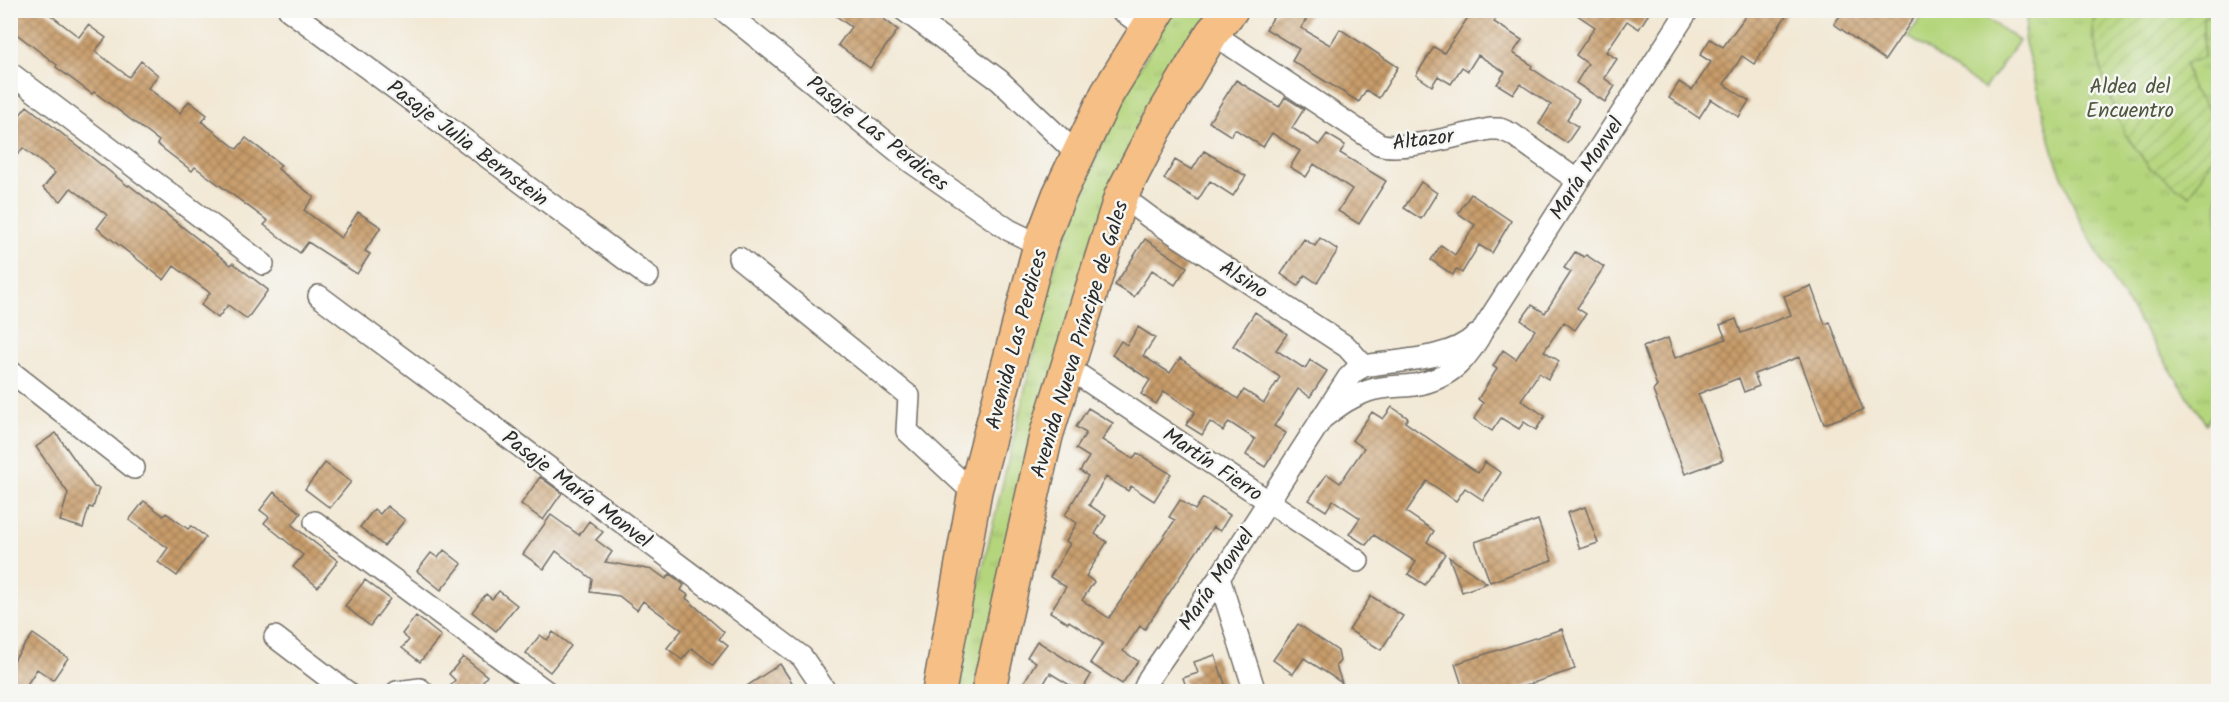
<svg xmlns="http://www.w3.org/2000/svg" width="2229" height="702" font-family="Kalam,sans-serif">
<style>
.grass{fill:url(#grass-tufts);stroke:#708054;stroke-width:1.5}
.garden{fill:url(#garden-furrows);stroke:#708054;stroke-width:1.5}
.pitch{fill:#b4d57c;stroke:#708054;stroke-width:1.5}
.building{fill:url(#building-cross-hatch)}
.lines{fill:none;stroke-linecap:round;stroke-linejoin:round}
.minor-casing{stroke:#716d66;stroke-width:24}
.primary-casing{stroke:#716d66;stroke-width:36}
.minor{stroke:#fff;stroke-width:21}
.primary{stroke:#f5bf86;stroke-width:33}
.labels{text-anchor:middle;stroke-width:5;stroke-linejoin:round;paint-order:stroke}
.park-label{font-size:21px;fill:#4d563f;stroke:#f6f6f2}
.street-label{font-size:21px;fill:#2b2b2b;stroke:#f6f6f2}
</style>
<defs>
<pattern id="grass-tufts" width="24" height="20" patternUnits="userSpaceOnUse" patternTransform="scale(1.5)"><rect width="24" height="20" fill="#b4d57c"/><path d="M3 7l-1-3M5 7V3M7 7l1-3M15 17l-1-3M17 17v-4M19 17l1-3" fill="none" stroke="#9bb76b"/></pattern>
<pattern id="garden-furrows" width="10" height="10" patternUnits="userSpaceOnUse" patternTransform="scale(1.5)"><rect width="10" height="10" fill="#b4d57c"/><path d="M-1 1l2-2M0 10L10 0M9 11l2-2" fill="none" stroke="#9bb76b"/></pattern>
<pattern id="building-cross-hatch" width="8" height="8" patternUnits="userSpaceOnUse" patternTransform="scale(1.5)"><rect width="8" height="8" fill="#c89c6a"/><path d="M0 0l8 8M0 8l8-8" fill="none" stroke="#a37f57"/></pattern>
</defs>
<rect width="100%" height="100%" fill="#f6f6f2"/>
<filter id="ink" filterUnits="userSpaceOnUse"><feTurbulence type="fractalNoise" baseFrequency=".0167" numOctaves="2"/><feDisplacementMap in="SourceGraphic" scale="12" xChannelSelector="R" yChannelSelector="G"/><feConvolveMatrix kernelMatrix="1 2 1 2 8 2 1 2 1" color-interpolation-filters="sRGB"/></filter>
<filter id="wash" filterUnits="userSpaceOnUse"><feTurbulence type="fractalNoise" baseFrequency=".008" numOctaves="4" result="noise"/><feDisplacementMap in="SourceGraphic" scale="24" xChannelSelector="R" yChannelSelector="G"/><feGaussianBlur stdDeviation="1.35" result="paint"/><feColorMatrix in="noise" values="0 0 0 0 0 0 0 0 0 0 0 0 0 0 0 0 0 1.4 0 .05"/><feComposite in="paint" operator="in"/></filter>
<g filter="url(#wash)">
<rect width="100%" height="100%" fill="#f2e8d4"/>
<path class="grass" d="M1173,11H1223L1122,172L983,691L953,692L1054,268L1114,111Z
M2028,11H2218V405L2206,424L2114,283L2077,214L2055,158L2024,39Z"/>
<path class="garden" d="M2094,11H2218V14L2203,17L2204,57L2185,64L2191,88L2218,121V147L2190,196L2149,167L2125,134L2105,83L2093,35Z"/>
<path class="pitch" d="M1976,11L2019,41L1984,89L1908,36L1926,11Z"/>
<g id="blocks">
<path class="building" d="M17,10H44L79,37L88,25L106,38L95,51L129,77L141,61L158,75L148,88L180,113L189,101L207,115L202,122L237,149L246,138L281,165L278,169L314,197L304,210L341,238L358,212L381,227L365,251L370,254L357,274L308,242L300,253L264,225L268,221L195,167L192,171L157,144L159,141L94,92L92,94L56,67L57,65L10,29V18Z
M828,10H872L898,30L870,68L838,45L851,27Z
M1278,10H1312L1301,28L1330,45L1340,29L1398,67L1379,98L1366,90L1359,102L1292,61L1299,49L1266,29Z
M1473,10H1501L1494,22L1522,40L1513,53L1532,65L1531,68L1579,100L1567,119L1578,127L1567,143L1539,124L1551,105L1520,84L1513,94L1497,84L1505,72L1478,55L1468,71L1462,67L1451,84L1438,76L1432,86L1416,75L1434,47L1444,53Z
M1570,10H1651L1639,29L1627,21L1606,52L1617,59L1604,78L1615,86L1605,102L1576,83L1588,64L1576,55L1595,27Z
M1750,10H1790L1754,64L1742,56L1724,84L1749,101L1739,117L1711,99L1699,118L1669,98L1679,82L1692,90L1711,62L1700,55L1710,39L1723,47Z
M1844,10H1919L1885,60L1834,24Z
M1236,80L1279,107L1285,97L1304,109L1292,128L1319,145L1327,134L1345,145L1340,153L1386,181L1359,224L1338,211L1352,189L1314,164L1306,177L1290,167L1300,151L1272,133L1263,147L1235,129L1231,136L1209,122Z
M27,106L128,186L129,185L231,265L233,263L268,290L247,319L228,305L218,318L201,305L210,293L174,266L164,280L97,228L107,215L71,188L61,201L43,188L55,173L23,148L10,163V127Z
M1204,151L1246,176L1233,196L1210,181L1198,200L1164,179L1175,160L1192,170Z
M1421,182L1437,193L1421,219L1404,208Z
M1471,194L1511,221L1492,253L1479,245L1462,273L1456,269L1453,275L1431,260L1441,245L1455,255L1475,225L1458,213Z
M1320,238L1338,250L1317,283L1305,275L1298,286L1281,274L1304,239L1315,246Z
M1145,239L1187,267L1175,285L1152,270L1134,297L1115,285Z
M1575,252L1584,257L1586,255L1604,267L1577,308L1586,314L1575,330L1564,322L1544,351L1559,361L1548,379L1539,373L1521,400L1545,416L1536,430L1524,422L1519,429L1501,418L1492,431L1474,419L1483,403L1478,399L1497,369L1493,366L1503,350L1516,359L1535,330L1521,320L1532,305L1545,313L1571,272L1564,268Z
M1811,286L1825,324L1830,322L1863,410L1824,424L1799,357L1754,374L1759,386L1744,392L1739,378L1698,394L1723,460L1685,474L1653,391L1657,386L1643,347L1668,338L1675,358L1726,339L1720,325L1736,319L1741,333L1791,315L1784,296Z
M1255,312L1287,334L1276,350L1305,369L1310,360L1327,371L1310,397L1298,389L1274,426L1286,433L1265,467L1246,455L1255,439L1229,422L1223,431L1210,422L1202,435L1186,425L1195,412L1164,391L1156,404L1141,394L1150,380L1112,355L1121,341L1127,345L1138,327L1155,338L1143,356L1170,373L1180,358L1238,399L1244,390L1264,403L1280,377L1233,346Z
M1392,407L1408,418L1405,422L1478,473L1485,462L1501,473L1483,500L1465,488L1456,501L1427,481L1406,512L1434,531L1427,542L1445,554L1425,585L1408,574L1416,562L1374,535L1366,545L1349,534L1360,518L1333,500L1326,511L1309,500L1327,474L1340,483L1364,448L1352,440L1372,412L1383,419Z
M1088,408L1113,423L1102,440L1133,459L1137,453L1171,474L1154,501L1131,486L1128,491L1106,477L1089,505L1106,516L1095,534L1107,542L1086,576L1094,582L1082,600L1109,618L1175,520L1169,517L1180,500L1195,510L1203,498L1230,515L1220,531L1213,527L1145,629L1140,626L1123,651L1138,661L1122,684L1090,663L1103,643L1069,621L1068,623L1050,612L1066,587L1050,577L1070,544L1066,541L1077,523L1065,515L1088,476L1080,471L1089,457L1076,449L1086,433L1076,427Z
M56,433L94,487L99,488L93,508L89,507L83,528L60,521L68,493L36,447Z
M325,463L351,482L330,508L305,489Z
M540,477L562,493L543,520L521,504Z
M274,492L301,513L292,525L338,561L318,587L293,567L303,555L264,523L269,517L260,510Z
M144,501L164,516L166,513L188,529L191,526L206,537L177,576L158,562L168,548L129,520Z
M387,506L405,520L384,546L360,527L374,509L380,514Z
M1585,507L1598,543L1580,549L1567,513Z
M551,515L579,535L589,521L603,532L596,540L612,552L605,562L653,570L666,579L670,574L684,585L681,590L688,595L686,598L724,632L719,639L728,646L713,665L692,648L682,660L667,648L682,630L643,601L637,610L619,596L590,592L592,579L556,551L544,569L523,554Z
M1538,520L1552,560L1490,582L1475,542Z
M444,550L462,564L441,590L417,571L431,553L438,558Z
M1449,557L1487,583L1462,592Z
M365,580L390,599L370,626L345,606Z
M499,591L517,605L496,631L472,612L486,594L492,599Z
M1371,596L1403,616L1381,650L1349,630Z
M416,616L441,636L420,662L402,648L409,640L402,634Z
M1298,624L1338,651L1340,661L1336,666L1342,683L1304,658L1293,674L1273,660Z
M1562,629L1575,669L1506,692H1464L1455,664Z
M553,632L571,646L550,672L526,653L540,635L547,640Z
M33,634L68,658L53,680L37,669L22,692H10V665Z
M1037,641L1091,675L1081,692L1050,673L1039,692H1018L1036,662L1027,657Z
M1215,655L1226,687L1213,692H1188L1183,678L1198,673L1194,662Z
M463,657L487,676L475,692H446L455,680L449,674Z
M780,664L793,684L791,686L795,692H738Z"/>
</g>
</g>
<g filter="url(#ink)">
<use href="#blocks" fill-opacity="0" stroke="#716d66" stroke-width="1.5"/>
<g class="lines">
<defs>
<path id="minor" d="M289,10L648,276
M723,10L911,162L1009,230L1040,245
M904,10L999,80L1077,154
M1121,10L1147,29
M1212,33L1379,144C1403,152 1463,134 1490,129H1500L1512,134L1578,181
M10,73L263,264
M1121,196L1152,219L1347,347L1364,366
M739,258L909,396L907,431L965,485L975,491
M319,296L802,657L826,692
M1067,367L1358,561
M10,371L134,468
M1321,419C1336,408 1349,397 1368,391C1383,386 1399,387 1414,385C1451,379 1469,358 1485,326L1688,10
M315,522L547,692
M1219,578L1255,692
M275,637L347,692
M397,692L420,689L423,692
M1143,692L1149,678L1219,578L1348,378L1355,371L1364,366C1398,360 1450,360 1475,336"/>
<path id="primary" d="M939,692L975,491L1040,245L1059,195L1107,94L1159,10
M988,692L1046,436L1121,196L1156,128L1212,33L1231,10"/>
</defs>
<use href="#minor" class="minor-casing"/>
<use href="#primary" class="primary-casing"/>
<use href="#minor" class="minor"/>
<use href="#primary" class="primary"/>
</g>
</g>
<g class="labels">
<g class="park-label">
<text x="2130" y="93">Aldea del<tspan x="2130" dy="24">Encuentro</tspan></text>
</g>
<g class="street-label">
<text transform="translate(878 133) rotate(38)" y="7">Pasaje Las Perdices</text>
<text transform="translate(1423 139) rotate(-7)" y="7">Altazor</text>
<text transform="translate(468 143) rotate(37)" y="7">Pasaje Julia Bernstein</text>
<text transform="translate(1586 168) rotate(-57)" y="7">María Monvel</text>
<text transform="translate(1244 279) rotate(33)" y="7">Alsino</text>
<text transform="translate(1016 339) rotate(-75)" y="7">Avenida Las Perdices</text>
<text transform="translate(1079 339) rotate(-73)" y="7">Avenida Nueva Príncipe de Gales</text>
<text transform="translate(1213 464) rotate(34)" y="7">Martín Fierro</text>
<text transform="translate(577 489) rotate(37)" y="7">Pasaje María Monvel</text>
<text transform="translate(1216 579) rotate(-56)" y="7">María Monvel</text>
</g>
</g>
<rect width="2229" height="702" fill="none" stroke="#f6f6f2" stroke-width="36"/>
</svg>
